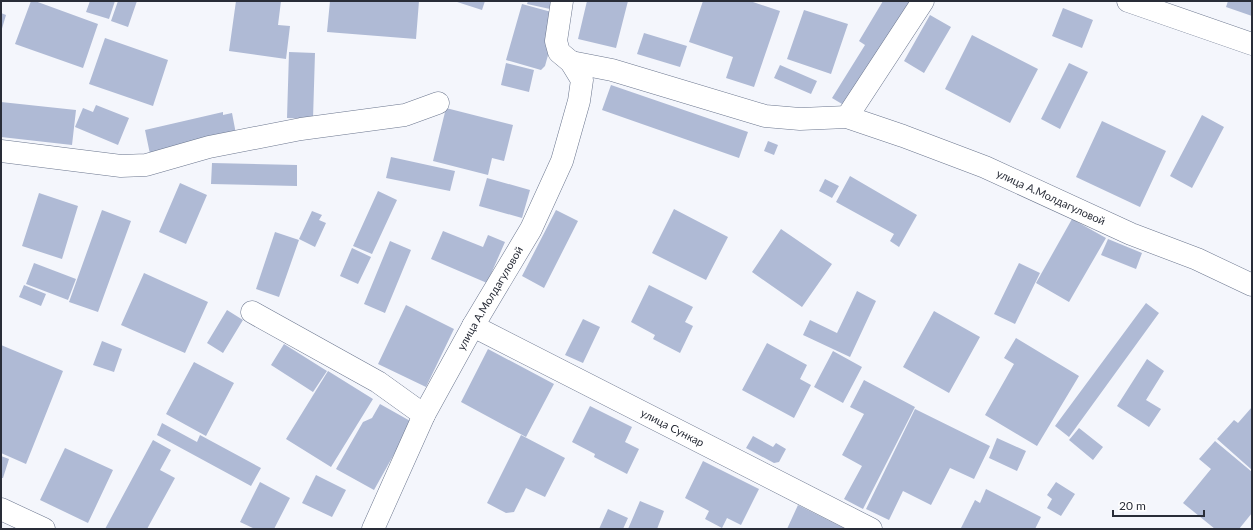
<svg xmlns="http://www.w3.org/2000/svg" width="1253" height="530" font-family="Lato,sans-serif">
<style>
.building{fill:#afbad5}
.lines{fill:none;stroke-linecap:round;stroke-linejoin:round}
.minor-casing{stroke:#6b768e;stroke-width:23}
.minor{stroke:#fff;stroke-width:22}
.labels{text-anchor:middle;stroke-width:4;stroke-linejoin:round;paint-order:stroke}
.street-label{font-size:11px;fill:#292d38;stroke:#fff}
</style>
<rect width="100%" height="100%" fill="#f4f6fc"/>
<path class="building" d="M31,1H35L98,24L83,68L15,44Z
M90,1H115L109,19L86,12Z
M118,1H137L128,27L111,21Z
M236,1H281L278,25L290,26L286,59L229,51Z
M330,1H419L416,39L327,32Z
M454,1H485L482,10Z
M528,1H552L550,9L527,4Z
M587,1H628L616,48L578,39Z
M703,1H750L780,11L754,87L726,78L733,57L689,42Z
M883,1H912L847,107L832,98L865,45L859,41Z
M1228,1H1252V16L1226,7Z
M522,4L555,13L550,48L545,66L541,70L506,60Z
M1063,8L1093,20L1082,48L1052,36Z
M804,10L848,24L831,74L787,59Z
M1,13L6,15L1,32Z
M930,15L951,27L924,73L904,61Z
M644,33L687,46L680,67L637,54Z
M972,35L1038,69L1010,123L945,89Z
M105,38L168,60L153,106L89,84Z
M289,52L315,53L313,119L287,118Z
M506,63L534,70L529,92L501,85Z
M1069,63L1088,72L1060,129L1041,119Z
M780,65L817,81L811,94L774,78Z
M611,85L748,132L739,158L602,110Z
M1,102L76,110L72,145L1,137Z
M96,105L129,118L118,145L75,127L83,108L93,112Z
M446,108L513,125L504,161L492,158L488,175L433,161Z
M223,112V115L232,113L236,134L150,154L145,130Z
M1202,115L1224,127L1192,188L1170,176Z
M1102,121L1166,151L1140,207L1076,177Z
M768,141L778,145L774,155L764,151Z
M391,157L455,171L450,191L386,178Z
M212,163L297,165V186L211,184Z
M850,176L917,215L899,247L890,241L894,234L836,202Z
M487,178L530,190L522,218L479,206Z
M825,179L839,186L832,198L819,191Z
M180,183L207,195L186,244L159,232Z
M378,191L397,200L372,254L353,246Z
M39,193L78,206L62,259L22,246Z
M674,209L728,237L706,280L652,253Z
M102,210L131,221L98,312L69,302Z
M556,210L578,221L544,288L522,276Z
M312,211L322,215L319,220L326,223L315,247L299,239Z
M1072,219L1106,238L1069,302L1036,283Z
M781,229L832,264L802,307L752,272Z
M443,231L483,247L488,235L505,242L487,283L431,259Z
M275,232L299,240L279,297L256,289Z
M1108,239L1142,253L1136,269L1101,255Z
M390,241L411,250L385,313L364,304Z
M352,248L371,257L358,284L340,276Z
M34,263L76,279L68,300L26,284Z
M1019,263L1040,273L1015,324L994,314Z
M144,273L208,302L185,353L121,325Z
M24,285L46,294L41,306L19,297Z
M649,285L693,307L685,322L693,326L680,353L653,339L655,335L631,322Z
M857,291L876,301L850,357L803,335L810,320L837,333Z
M1146,303L1159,313L1069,437L1055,426Z
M406,305L454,329L426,387L378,364Z
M227,310L243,320L223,353L207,343Z
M934,311L980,337L949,393L903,367Z
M583,319L600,327L583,363L565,355Z
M1016,338L1079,376L1037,446L985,415L1014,364L1004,358Z
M102,341L122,349L114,372L93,365Z
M767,343L807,365L800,379L811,385L794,418L742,390Z
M284,344L327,371L313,392L271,365Z
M1,345L63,371L26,464L1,453Z
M488,349L554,384L526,437L461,402Z
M833,351L862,367L843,403L814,387Z
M1147,359L1164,371L1146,400L1161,409L1149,427L1117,406Z
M194,362L234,383L206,436L166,414Z
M328,371L373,399L331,467L286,439Z
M864,380L915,407L863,509L844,499L862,466L842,455L864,414L850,407Z
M380,404L412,422L374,490L336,469L363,422L372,418Z
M590,406L632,427L625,442L639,449L627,474L594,457L595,454L572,442Z
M1252,407V470L1217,439L1234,420L1238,423Z
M915,409L990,446L974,479L950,468L931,505L903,491L889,520L866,509Z
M162,423L197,442L200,435L261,468L251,486L157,435Z
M1079,428L1103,447L1093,460L1069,440Z
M521,435L565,458L545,497L526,488L514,512L506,513L487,503Z
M753,436L773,447L776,443L786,449L779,462L774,463L746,448Z
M997,438L1026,451L1017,471L989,458Z
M153,440L171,450L160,470L175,478L147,529H105Z
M1215,441L1252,472V513L1239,529H1215L1183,503L1211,469L1199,459Z
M65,448L113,470L88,523L40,500Z
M1,456L9,459L3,478H1Z
M703,461L759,489L741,525L727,518L722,528L705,519L709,511L685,498Z
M316,475L346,490L332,517L302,503Z
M260,482L290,498L274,529H255L240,522Z
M1056,482L1075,494L1061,516L1047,508L1052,499L1047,495Z
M986,489L1041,517L1035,529L961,528L975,500L980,503Z
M640,501L664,511L657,529H628Z
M798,505L846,529H787Z
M608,509L628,518L623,529H599Z"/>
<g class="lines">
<defs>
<g id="minor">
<path d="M1128,1L1252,44"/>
<path id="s1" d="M571,62L612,70L765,116L800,119L847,117L903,136L985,167L1131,234L1197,259L1252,285"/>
<path d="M847,117L923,1"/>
<path d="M1,151L121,166L146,165L209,147L301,129L405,115L438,103"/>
<path d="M252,312L378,382L424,415"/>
<path id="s2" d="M473,326L871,529"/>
<path d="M1,509L44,529"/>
<path id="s3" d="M373,529L424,415L473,326L531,229L562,161L579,101L582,80L571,62L559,52L556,41L562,1"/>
</g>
</defs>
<use href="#minor" class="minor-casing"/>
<use href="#minor" class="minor"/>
</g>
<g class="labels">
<g class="street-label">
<text dy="4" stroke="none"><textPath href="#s1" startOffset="503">улица А.Молдагуловой</textPath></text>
<text dy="4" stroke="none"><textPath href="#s3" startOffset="259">улица А.Молдагуловой</textPath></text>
<text dy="4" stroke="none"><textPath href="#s2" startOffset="224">улица Сункар</textPath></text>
</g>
</g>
<rect width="1253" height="530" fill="none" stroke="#292d38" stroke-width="4"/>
<path d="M1113 510v6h91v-6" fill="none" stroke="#292d38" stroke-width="2"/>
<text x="1119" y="510" font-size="12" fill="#292d38" stroke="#ffffff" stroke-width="3" paint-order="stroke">20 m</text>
</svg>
